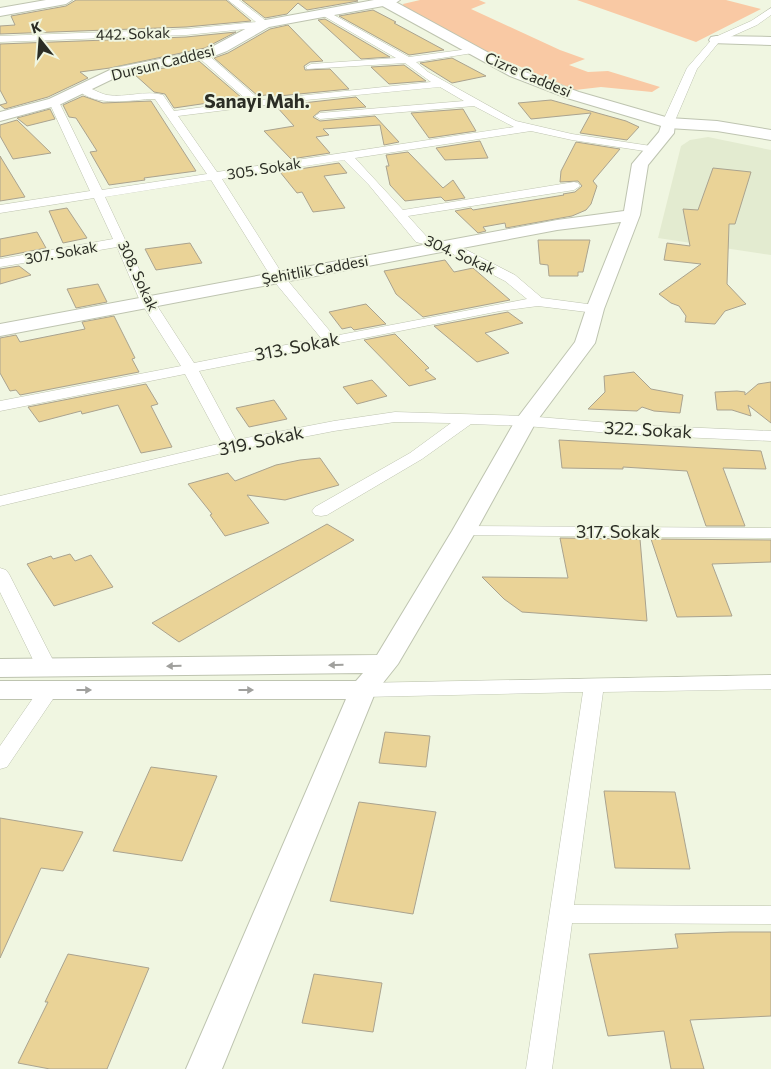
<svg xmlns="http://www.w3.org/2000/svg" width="771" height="1069" font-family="Commissioner,sans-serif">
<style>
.built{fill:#e3ebd0}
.green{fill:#f9c9a4}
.building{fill:#ead397;stroke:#aaa38f}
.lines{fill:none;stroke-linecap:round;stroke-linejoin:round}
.street-casing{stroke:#bec4b0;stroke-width:1}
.secondary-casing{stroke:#bec4b0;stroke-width:2}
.primary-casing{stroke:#bec4b0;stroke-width:2}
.street{fill:#fff;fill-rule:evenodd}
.secondary{fill:#fff;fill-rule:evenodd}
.primary{fill:#fff;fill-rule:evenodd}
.oneway{fill:#a0a09d}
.labels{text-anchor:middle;stroke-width:4;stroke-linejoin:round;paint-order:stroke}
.far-street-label{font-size:15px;fill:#2b2d25;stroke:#f0f6e1}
.street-label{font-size:18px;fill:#2b2d25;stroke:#f0f6e1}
.far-district-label{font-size:19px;font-weight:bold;fill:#2b2d25;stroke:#f0f6e1}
</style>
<rect width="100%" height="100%" fill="#f0f6e1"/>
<path class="built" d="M708,137L771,150V255L658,238L681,146L690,140Z"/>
<path class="green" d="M420,0H479L486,3L471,9L560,50L585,59L569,65L588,72L608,71L660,87L652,92L601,87L575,90L490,54L404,8L403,4Z
M577,0H726L761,9L696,42Z"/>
<path class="building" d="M76,0H226L251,21L186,27L0,34V26L15,25L11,16L66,6Z
M242,0H356L358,1L307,10L298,3L287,14L265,18Z
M373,10L396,22L394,23L444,50L409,55L339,16Z
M325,19L390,57L361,59L318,20Z
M288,25L323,61L310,62L304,66L305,70L330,69L349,89L269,97L266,95L258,96L214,58L228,53L270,29Z
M236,32L205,48L110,68L80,72L88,78L48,97L5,109L0,105L7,103L0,90V44L186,37Z
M452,58L486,76L452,83L420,63Z
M199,61L242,98L174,108L165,94L154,92L134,74Z
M404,65L426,81L389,84L371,67Z
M83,96L103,103L151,101L196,171L144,178L145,180L109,185L90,152L97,151L76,118L69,117L63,105Z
M356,97L366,107L320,111L313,117L320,121L375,116L399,142L384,145L380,125L323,129L329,135L316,137L330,153L291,159L264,131L294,126L276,106Z
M551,100L626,121L639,127L627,140L580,133L591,113L531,119L518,103Z
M50,109L55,119L27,126L17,118Z
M463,109L476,131L429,138L411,113Z
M17,120L51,153L13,159L0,136V125Z
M480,141L488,158L445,160L436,148Z
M576,142L620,149L593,181L597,186L591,204L586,210L572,216L506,228L505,223L483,227L486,231L478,233L455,211L471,208L473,210L564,195L563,194L575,192L582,186L578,181L560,182L561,171Z
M408,152L443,188L453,180L465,198L445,201L441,197L405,201L390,185L386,166H389L386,155Z
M0,156L25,197L0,201Z
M339,163L347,173L324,176L345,208L313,212L302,192L297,193L280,172Z
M713,168L751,172L735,224H729L727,284L746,304L725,311L715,324L685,322L686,316L679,306L671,303L659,294L701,264L664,260L667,243L690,246L683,209L698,210Z
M67,208L87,238L63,243L49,211Z
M37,232L46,248L0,257V239Z
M538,240H590L583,272H578V276H549L548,265L540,264Z
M190,243L202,263L156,270L145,249Z
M445,260L454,272L473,268L510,300L423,317L396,294L384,271Z
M19,266L31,275L0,284V269Z
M98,284L107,302L76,308L67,289Z
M366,304L386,324L354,330L351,327L342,329L329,312Z
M508,312L523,323L485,333L509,353L477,362L434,326Z
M114,316L135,358L132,359L139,372L20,395L16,390L10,391L0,373V338L16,335L20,342L85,329L82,322Z
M395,334L429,368L425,370L436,379L409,386L364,340Z
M634,372L651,389L683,395L680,413L654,411L642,407L637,411L588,409L605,392L604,376Z
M372,380L387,396L357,404L343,387Z
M771,382V423L748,405L751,416L732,410H717L715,392L737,391L745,392V395L758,384Z
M146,384L158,404L151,406L172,447L141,453L118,405L82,414L81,411L39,422L28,407Z
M274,400L287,419L249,427L236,408Z
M559,440L761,451L766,469L723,468L745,526H706L687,471L623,467V469L562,468Z
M320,458L339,485L285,500L247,495L269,523L225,536L210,515L212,514L188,484L228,473L235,481L276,465L300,460Z
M327,524L354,540L179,642L152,623Z
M560,538L640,539L647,621L522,612L504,599L482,577L568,578Z
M651,539L771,540V562L712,564L732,616L677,617Z
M70,554L75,561L91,555L113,587L54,606L27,564L51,556L53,559Z
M385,732L430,736L426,767L379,763Z
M151,767L217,776L182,861L113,851Z
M604,791L675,792L690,869L615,868Z
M359,802L436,812L413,914L330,901Z
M0,818L83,832L63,871L41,868L0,958Z
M731,932H771V1016L690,1020L704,1069H671L664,1031L608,1036L589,954L678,948L675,934Z
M68,954L149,968L107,1069H50L18,1063L48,1002H45Z
M314,974L382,983L373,1032L302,1023Z"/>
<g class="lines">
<defs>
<path id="street" d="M228,0H239L270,24L265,27L186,35L0,42V36L186,29L256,22Z
M771,8V15L757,25L719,42L697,69L674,123L672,125H664L662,123L687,68L713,38L751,21Z
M325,10L409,57L476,48V52L473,53L416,62L428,72L516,121L572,134L651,146L657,149L651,152L572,140L531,131L355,158L403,210L574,182L578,183L580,186L574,190L408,216L426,236L453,243L515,275L542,298L595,305L602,309L595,313L538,306L500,311L199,371L236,440L334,421L395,412L526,416L635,425L771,431V441L635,435L526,426L471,424L422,459L327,515L321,516L315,515L312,511L315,507L410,453L451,423L395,422L334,431L231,451L0,506V496L222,443L185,374L0,411V401L181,366L140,301L117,247L0,267V259L113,239L94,198L0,213V205L90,191L49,102L54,99L59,102L102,190L207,174L155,99C131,99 96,109 76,88L77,86C87,84 97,93 107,95C126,98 145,90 163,95L174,111L248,101L198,57V53H206L260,100L431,82L405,63L307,69L306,67L311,64L396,58L322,15V11ZM440,87L464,101L320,113L315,116L320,119L474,106L514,127L217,172L178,116L306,100ZM344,160L369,185L416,242L443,249L505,281L527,299L334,336L283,275L222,179ZM211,180L273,280L321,338L194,363L154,301L105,197Z
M464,526L771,528V538L458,535L455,531L458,527Z
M0,568L6,570L9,574L57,668L54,673L47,674L40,673L37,668L0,592Z
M771,675V689L603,692L574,905L771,906V924L572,923L552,1069H526L583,692L363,697L356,695L353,690L356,685L363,683Z
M49,683L56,685L59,690L7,767L0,769V746L42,685Z"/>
<path id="secondary" d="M46,0H72L66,4L0,16V8Z
M374,0H400L394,4L269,27L227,51L214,56L123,74L59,105L0,121V112L49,99L114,68L206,50L260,21Z
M716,36L771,37V45L711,43L709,40L711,37Z
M668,119L673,120L675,123L674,133L648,165L640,215L604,309L595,343L536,422L476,531L398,664L375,693L222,1069H186L346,699H0V681H356L363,673L0,677V659L377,655L452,531L515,421L575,342L586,309L621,222L557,230L0,336V324L557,220L624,211L632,164L659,132L663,120Z"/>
<path id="primary" d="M375,0H392L520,70L579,92L669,118L717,121L771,130V140L717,131L668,128L567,98L510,76L377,3Z"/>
</defs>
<use href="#street" class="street-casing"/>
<use href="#secondary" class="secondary-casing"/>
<use href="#primary" class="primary-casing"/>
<use href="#street" class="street"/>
<use href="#secondary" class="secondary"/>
<use href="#primary" class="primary"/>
</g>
<defs><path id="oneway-solid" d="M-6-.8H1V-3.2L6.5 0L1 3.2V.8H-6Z" transform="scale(1.25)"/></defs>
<g class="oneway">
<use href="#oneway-solid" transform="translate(336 665) rotate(179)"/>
<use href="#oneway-solid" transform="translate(174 666) rotate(179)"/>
<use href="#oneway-solid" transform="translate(84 690)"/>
<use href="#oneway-solid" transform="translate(246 690)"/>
</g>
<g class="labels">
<g class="far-street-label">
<text transform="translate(133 34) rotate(-2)" y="5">442. Sokak</text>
<text transform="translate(163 63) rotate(-14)" y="5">Dursun Caddesi</text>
<text transform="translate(528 75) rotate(23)" y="5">Cizre Caddesi</text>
<text transform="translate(264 169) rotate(-9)" y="5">305. Sokak</text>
<text transform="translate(61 253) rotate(-10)" y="5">307. Sokak</text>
<text transform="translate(460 255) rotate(24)" y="5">304. Sokak</text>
<text transform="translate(315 270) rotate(-10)" y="5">Şehitlik Caddesi</text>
<text transform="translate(138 276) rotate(65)" y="5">308. Sokak</text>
</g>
<g class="street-label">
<text transform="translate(297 347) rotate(-11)" y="6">313. Sokak</text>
<text transform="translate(648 430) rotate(3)" y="6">322. Sokak</text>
<text transform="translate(261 441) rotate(-12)" y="6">319. Sokak</text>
<text x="618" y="538">317. Sokak</text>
</g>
<g class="far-district-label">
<text x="257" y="108">Sanayi Mah.</text>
</g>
</g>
<g transform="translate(40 40) rotate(343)" stroke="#f0f6e1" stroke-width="4" paint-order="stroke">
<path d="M0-4L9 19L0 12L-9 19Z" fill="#2b2d25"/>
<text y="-8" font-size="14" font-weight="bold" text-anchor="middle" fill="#2b2d25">K</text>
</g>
</svg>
